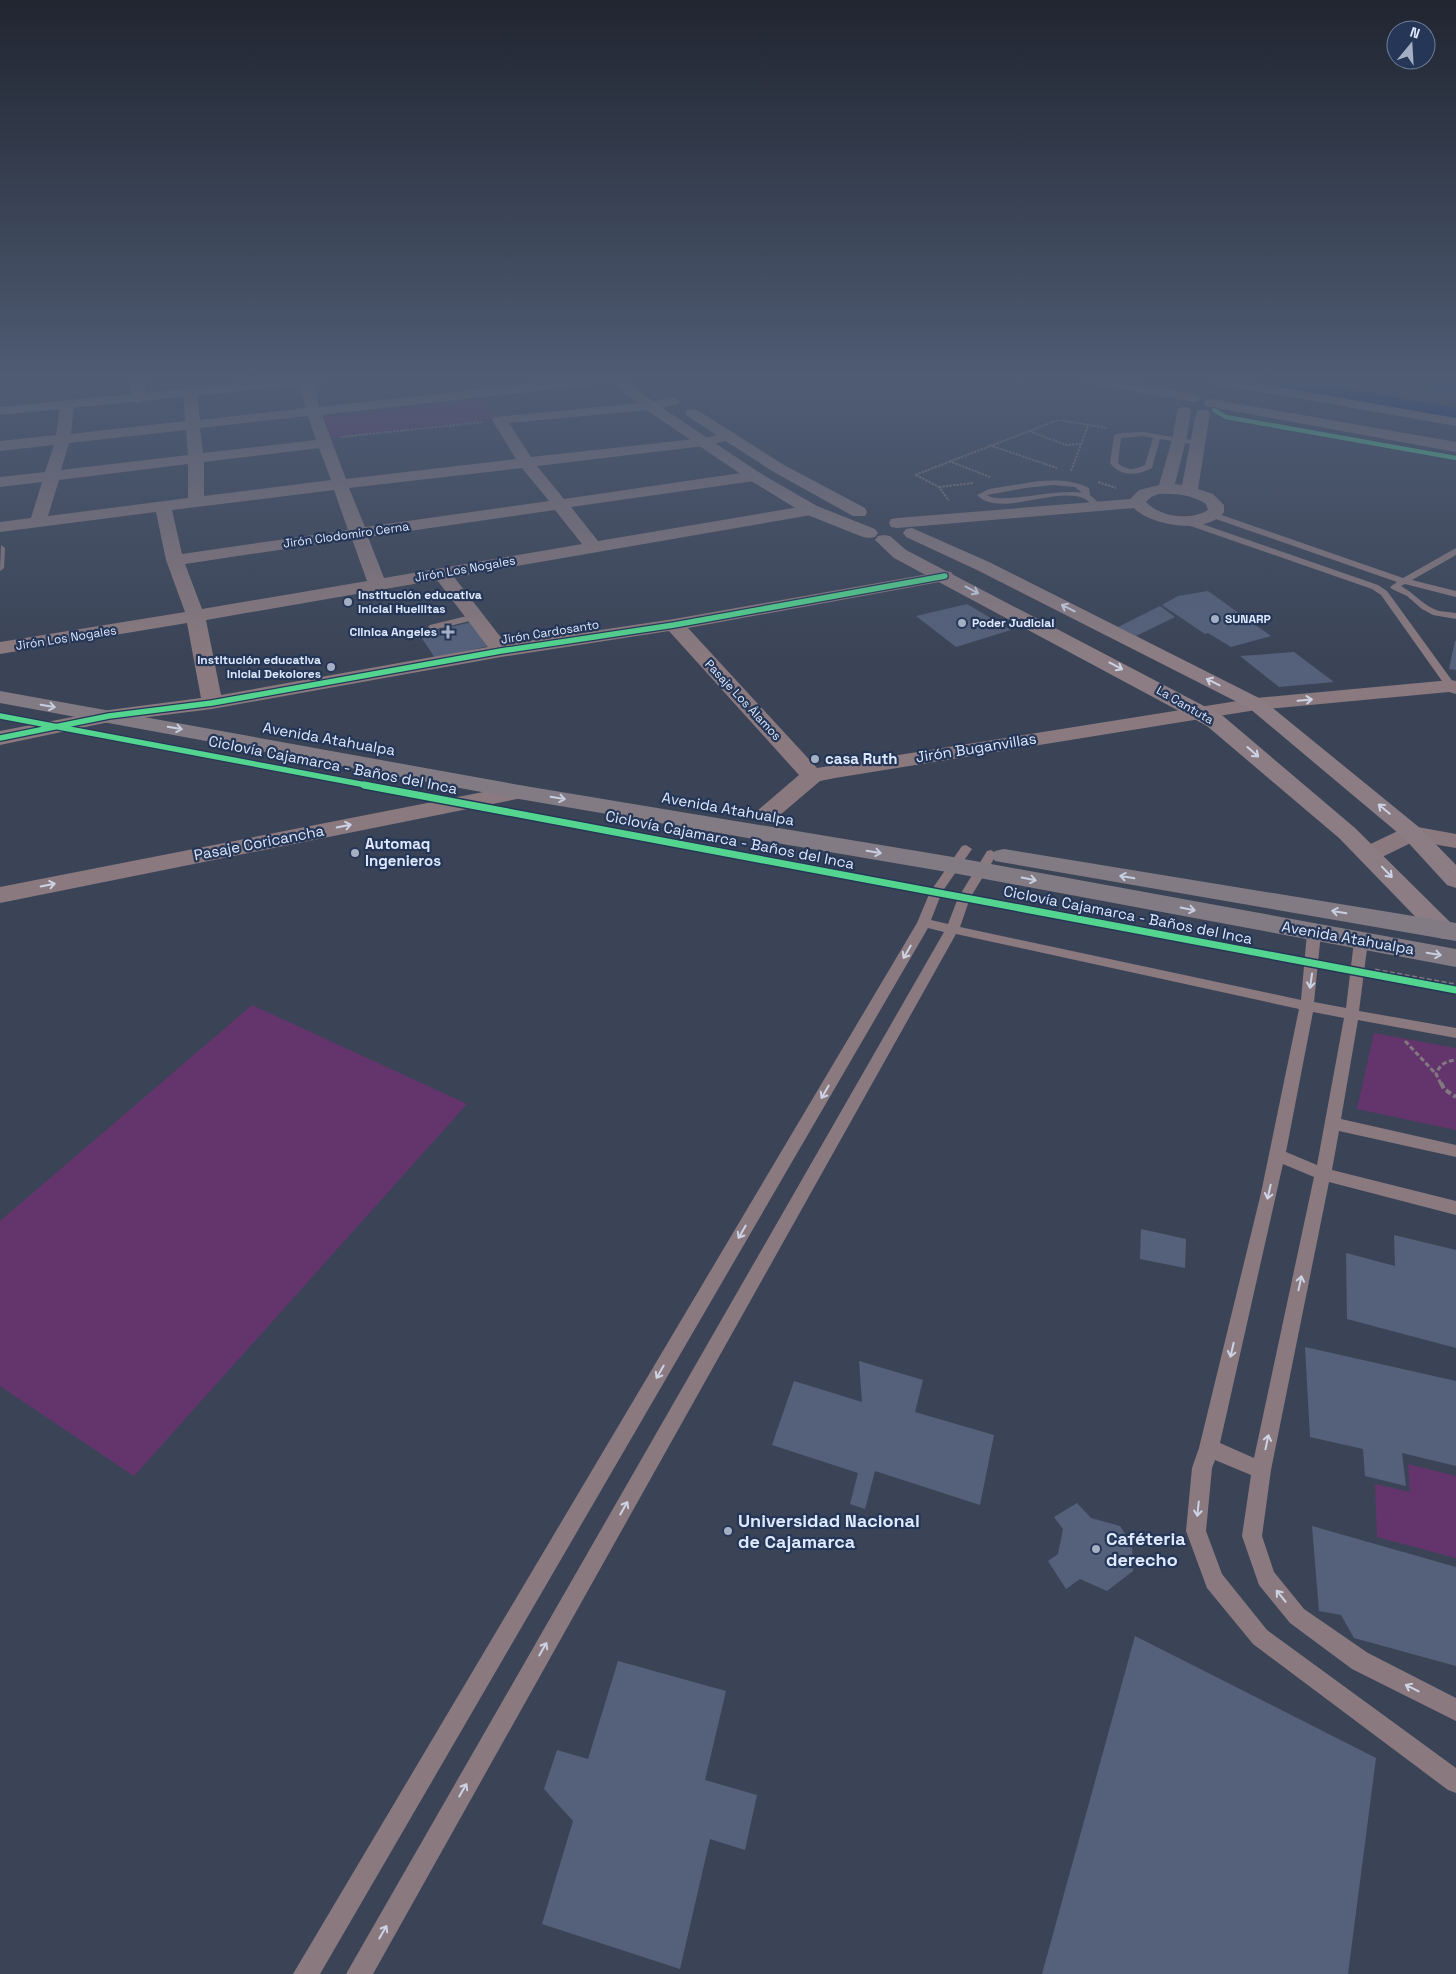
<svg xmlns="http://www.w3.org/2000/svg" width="1456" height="1974" font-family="'Space Grotesk',sans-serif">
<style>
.green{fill:#63356c}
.water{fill:#0a2872}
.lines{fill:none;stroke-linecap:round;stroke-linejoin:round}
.river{fill:#0a2872;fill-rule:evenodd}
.building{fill:#55617a}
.path-far2{stroke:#817980;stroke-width:2;stroke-dasharray:2.5 1;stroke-linecap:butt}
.path-far1{stroke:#817980;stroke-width:3;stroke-dasharray:5 2.5;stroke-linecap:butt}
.path{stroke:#817980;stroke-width:4;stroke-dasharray:6 3;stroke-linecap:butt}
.lane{fill:#8a7a7f;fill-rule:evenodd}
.street{fill:#8a7a7f;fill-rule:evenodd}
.secondary{fill:#8b7d83;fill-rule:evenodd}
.primary{fill:#827b84;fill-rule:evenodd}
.cycleway-far2-casing{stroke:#253657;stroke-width:6}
.cycleway-far1-casing{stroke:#253657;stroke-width:8}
.cycleway-casing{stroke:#253657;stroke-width:10}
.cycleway-far2{stroke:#53d58f;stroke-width:4.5}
.cycleway-far1{stroke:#53d58f;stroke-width:5.5}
.cycleway{stroke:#53d58f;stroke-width:7}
.oneway{stroke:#cdd3e5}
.oneway2{stroke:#c7cee0}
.poi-dot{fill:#a5afc4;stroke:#253657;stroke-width:2}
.labels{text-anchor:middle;stroke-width:4.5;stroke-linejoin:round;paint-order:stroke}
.far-street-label{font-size:12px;fill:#dee9fe;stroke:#253657}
.far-poi-label{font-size:12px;font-weight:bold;fill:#dee9fe;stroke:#253657;text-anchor:start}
.street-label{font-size:15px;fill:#dee9fe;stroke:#253657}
.poi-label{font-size:15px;font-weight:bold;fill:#dee9fe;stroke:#253657;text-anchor:start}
.near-poi-label{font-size:18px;font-weight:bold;fill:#dee9fe;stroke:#253657;text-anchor:start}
</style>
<rect width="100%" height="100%" fill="#3b4457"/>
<path class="green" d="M479,400L498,419L331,438L323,417Z
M252,1005L467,1104L134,1476L0,1386V1221Z
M1374,1033L1456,1048V1130L1357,1109Z
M1408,1464L1456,1476V1558L1377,1537L1375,1484L1410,1492Z"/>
<path class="water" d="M1413,379H1456V391L1411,384Z"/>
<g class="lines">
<path class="river" d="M1246,379H1291L1456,408V422L1256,385L1249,383Z"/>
</g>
<path class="building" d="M1208,591L1271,636L1231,647L1208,633L1205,634L1162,605L1178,596Z
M967,604L1011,630L956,647L916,616Z
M1160,606L1175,617L1136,636L1118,627Z
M472,622L489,646L435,658L419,634Z
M1455,641H1456V670L1449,669Z
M1294,652L1334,682L1279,687L1240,656Z
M1141,1229L1186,1239L1185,1268L1140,1259Z
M1394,1235L1456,1250V1348L1347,1319L1346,1253L1395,1266Z
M1305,1347L1456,1381V1466L1402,1453L1406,1486L1365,1476L1363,1449L1310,1437Z
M859,1361L923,1380L915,1412L994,1435L980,1505L875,1471L865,1509L850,1504L858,1473L772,1445L794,1381L862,1402Z
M1077,1503L1091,1518L1120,1526L1132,1544L1133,1571L1107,1591L1080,1579L1066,1589L1048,1561L1058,1554L1063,1529L1054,1517Z
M1312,1526L1456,1567V1666L1354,1638L1341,1615L1319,1611Z
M1135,1636L1376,1758L1348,1974H1042Z
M618,1661L726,1691L705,1780L757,1795L745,1850L710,1839L680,1969L542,1924L573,1821L544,1789L557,1750L588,1759Z"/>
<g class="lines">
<path class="path-far2" d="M1029,431L1066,445L1081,444
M341,437L484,422
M989,445L1057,468
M949,461L990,477
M1071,471L1088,426
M915,475L1058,420L1108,428
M916,475L939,487L949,501
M1098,482L1116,488
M939,487L973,483"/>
<path class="path-far1" d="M1375,970L1456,985
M1405,1041L1436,1074
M1441,1084L1436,1074C1440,1064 1446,1061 1456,1060"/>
<path class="path" d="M1441,1083L1444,1089L1456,1097"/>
<path class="lane" d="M1144,432L1197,441L1201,443L1197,445L1160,439L1152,468C1137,476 1121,477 1110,463L1114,435L1120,433ZM1144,436L1153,438L1145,465C1135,470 1126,471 1118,463L1121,438Z
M1039,481C1057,480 1073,480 1089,488L1090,495L1102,506L1095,508C1091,504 1088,500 1083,498C1053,487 999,518 977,495L989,489ZM1053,485L1075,487L1082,493C1059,488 1000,505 987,495L1025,488Z
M1210,513H1216L1403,578L1456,548V555L1412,580L1456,591V597L1405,584L1401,586C1414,593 1425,607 1439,611C1445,612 1451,612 1456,613V619L1433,615L1422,609L1407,596L1392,589L1390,587L1397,582L1210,517Z
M1179,518H1185L1378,585L1387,591L1456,686L1451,689L1447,688L1381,595L1372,589L1179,522Z
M1,545L5,548L4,568L0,571Z
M475,614L480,617L478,619L433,630L428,627L430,625Z
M966,845L972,849L942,892L931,920L948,924L958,898L987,851L991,850L997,854L970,898L960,927L1301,1000L1307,933L1314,929L1321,933L1314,1002L1346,1008L1354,941L1356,938H1366L1368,941L1359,1011L1456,1028V1038L1358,1020L1341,1119L1456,1145V1157L1339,1131L1332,1170L1456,1201V1215L1329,1182L1271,1470L1262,1536L1274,1572L1304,1609L1368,1653L1456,1698V1721L1352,1669L1290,1623L1259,1585L1242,1536L1251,1475L1215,1460L1212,1468L1206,1531L1222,1574L1267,1630L1456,1768V1793L1448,1790L1253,1644L1207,1588L1186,1531L1192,1468L1199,1448L1261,1193L1299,1009L956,934L373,1974H346L944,932L928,928L320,1974H293L917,923L930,892L962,846ZM1313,1012L1344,1018L1317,1165L1286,1152ZM1283,1164L1314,1177L1254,1458L1220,1443Z"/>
<path class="street" d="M132,379H146L144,399L142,402L137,403L130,399Z
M299,379H313L319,407L571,379H615L608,383L322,415L346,479L516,459L492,420L494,417L650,402L673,397L680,401L678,404L650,410L509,423L531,457L704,438L730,432L735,433L737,436L735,439L704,446L537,466L564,499L754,471L760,473L762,476L760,479L754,481L571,507L598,541L811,505L817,506L819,510L817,514L811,515L454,577L506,644L674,619L945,571L951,572L954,576L951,580L945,581L688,628L817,768L1256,698L1451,680L1456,681V694L1449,692L1256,710L835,778L820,781L773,821L765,823L757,821L753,816L757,811L799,775L669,631L501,657L212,709L109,722L0,745V731L109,710L201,698L187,623L0,654V642L185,612L166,560L156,512L0,532V522L31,518L42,482L0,487V477L45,472L54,445L0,451V441L56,435L60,406L62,403H72L74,406L71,434L185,421L183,393L190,389L197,393L200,420L305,408ZM308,416L316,440L203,453L200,428ZM186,430L188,455L61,470L69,443ZM319,448L331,480L204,496V462ZM188,464V498L48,516L59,480ZM522,468L549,501L365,527L349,488ZM334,490L348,530L182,554L172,510ZM555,510L582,544L384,578L368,537ZM352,539L367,581L202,609L185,564ZM437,580L488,647L221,695L206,620Z
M1080,379H1110L1195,394L1202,398L1195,402L1087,383Z
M1202,379H1233L1456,418V426L1209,383Z
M1211,399L1456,442V452L1206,406L1204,403L1206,400Z
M1184,407L1189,408L1191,411L1187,436L1175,484L1182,485L1196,413L1198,410H1208L1210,413L1198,489L1213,494L1224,505V512C1208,535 1151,526 1134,508L897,528L891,527L889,523L891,519L897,518L1130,499L1139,490L1159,485L1173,436L1177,411L1179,408ZM1159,494C1176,493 1192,495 1206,504L1208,510C1190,521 1160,517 1146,502L1151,497Z
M519,785L527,787L531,792L527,797L0,903V887Z
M1412,826L1456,834V848L1415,841L1378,859L1369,861L1360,859L1357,854L1360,849L1404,828Z"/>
<path class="secondary" d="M284,379H333L326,383L0,415V407Z
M614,379H628L635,388L655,403L760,473L817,506L875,529L878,533L875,537L869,538L863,537L805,514L748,479L645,409L625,394Z
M692,409L697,410L784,465L865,508L867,512L865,516H853L772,471L687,416L685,413L687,410Z
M912,528L989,562L1263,700L1420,828L1456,865V888L1447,885L1404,838L1249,708L977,570L906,537L903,533L906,529Z
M884,535L890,536L906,550L1223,716L1355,828L1452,924L1456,930L1452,936L1443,939L1434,936L1339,838L1207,726L894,558L875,540L878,536Z"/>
<path class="primary" d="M0,691L519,785L953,857L1456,949V967L953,873L519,799L0,703Z
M1004,849L1456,923V941L995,861L992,856L995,851Z"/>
<defs>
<path id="cycleway-far2" d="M1214,410L1226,417L1456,458"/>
<path id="cycleway-far1" d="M0,716L371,786
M0,738L109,716L212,703L501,651L674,625L945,576"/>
<path id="cycleway" d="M364,785L1456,990"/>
</defs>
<use href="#cycleway-far2" class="cycleway-far2-casing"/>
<use href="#cycleway-far1" class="cycleway-far1-casing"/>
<use href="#cycleway" class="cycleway-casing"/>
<use href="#cycleway-far2" class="cycleway-far2"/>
<use href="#cycleway-far1" class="cycleway-far1"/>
<use href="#cycleway" class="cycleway"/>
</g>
<defs><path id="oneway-shaft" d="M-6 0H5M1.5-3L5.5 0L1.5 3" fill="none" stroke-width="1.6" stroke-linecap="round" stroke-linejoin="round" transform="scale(1.25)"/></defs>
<g class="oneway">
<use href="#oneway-shaft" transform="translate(972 590) rotate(28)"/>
<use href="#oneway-shaft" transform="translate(1068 608) rotate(-153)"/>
<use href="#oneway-shaft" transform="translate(1116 666) rotate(28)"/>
<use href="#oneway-shaft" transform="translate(1213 682) rotate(-153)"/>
<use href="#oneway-shaft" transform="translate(1305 700) rotate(-5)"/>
<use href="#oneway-shaft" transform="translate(1253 752) rotate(41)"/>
<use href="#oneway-shaft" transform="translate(1384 809) rotate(-140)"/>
<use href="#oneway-shaft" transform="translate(344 826) rotate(-11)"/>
<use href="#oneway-shaft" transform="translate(1387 872) rotate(46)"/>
<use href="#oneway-shaft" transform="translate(48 885) rotate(-11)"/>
<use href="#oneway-shaft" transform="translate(907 952) rotate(120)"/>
<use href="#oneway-shaft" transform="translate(1311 981) rotate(98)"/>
<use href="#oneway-shaft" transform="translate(825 1092) rotate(120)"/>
<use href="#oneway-shaft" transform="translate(1269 1192) rotate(103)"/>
<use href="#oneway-shaft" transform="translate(742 1232) rotate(120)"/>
<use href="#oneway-shaft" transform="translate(1300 1283) rotate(-78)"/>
<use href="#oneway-shaft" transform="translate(1232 1350) rotate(103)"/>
<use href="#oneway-shaft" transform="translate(660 1372) rotate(120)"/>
<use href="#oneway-shaft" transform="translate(1267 1442) rotate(-78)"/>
<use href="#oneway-shaft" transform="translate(624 1508) rotate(-60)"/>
<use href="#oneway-shaft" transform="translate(1198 1509) rotate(96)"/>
<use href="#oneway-shaft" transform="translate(1281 1596) rotate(-129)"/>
<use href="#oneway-shaft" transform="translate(543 1649) rotate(-60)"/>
<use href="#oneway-shaft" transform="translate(1412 1688) rotate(-153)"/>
<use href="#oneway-shaft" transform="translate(463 1790) rotate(-60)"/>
<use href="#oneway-shaft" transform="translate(383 1932) rotate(-60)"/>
</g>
<g class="oneway2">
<use href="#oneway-shaft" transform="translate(48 706) rotate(10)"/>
<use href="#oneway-shaft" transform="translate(175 728) rotate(10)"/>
<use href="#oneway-shaft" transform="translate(558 798) rotate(10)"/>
<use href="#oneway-shaft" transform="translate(874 852) rotate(10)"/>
<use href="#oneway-shaft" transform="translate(1127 877) rotate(-170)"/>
<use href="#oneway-shaft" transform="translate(1029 879) rotate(11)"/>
<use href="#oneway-shaft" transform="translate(1188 909) rotate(11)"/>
<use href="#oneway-shaft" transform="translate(1339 912) rotate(-170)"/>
<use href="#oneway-shaft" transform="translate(1434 954) rotate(10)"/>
</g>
<linearGradient id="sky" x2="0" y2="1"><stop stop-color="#202530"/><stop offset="0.58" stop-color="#4f5c74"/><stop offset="1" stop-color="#4f5c74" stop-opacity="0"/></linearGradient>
<rect width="1456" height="655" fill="url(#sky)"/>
<g class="poi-dot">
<circle cx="348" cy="602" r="5"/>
<circle cx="1215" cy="619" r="5"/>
<circle cx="962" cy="623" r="5"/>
<path d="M445.5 624.5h5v5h5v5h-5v5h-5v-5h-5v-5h5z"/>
<circle cx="331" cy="667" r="5"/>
<circle cx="815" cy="759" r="5"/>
<circle cx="355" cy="853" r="5"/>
<circle cx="728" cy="1531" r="5"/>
<circle cx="1096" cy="1549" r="5"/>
</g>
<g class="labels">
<g class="far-street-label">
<text transform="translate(346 535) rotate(-8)" y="4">Jirón Clodomiro Cerna</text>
<text transform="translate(465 569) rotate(-10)" y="4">Jirón Los Nogales</text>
<text transform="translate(550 632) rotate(-9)" y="4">Jirón Cardosanto</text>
<text transform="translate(66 638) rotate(-9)" y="4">Jirón Los Nogales</text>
<text transform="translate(743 700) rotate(47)" y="4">Pasaje Los Álamos</text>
<text transform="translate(1185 705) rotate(30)" y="4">La Cantuta</text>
</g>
<g class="far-poi-label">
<text x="358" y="599">Institución educativa<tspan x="358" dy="14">inicial Huellitas</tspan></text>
<text x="1225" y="623">SUNARP</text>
<text x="972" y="627">Poder Judicial</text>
<text x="437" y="636" text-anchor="end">Clinica Angeles</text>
<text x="321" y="664" text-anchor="end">Institución educativa<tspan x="321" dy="14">inicial Dekolores</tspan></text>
</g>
<g class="street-label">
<text transform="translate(329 739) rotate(10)" y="5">Avenida Atahualpa</text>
<text transform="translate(976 748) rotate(-9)" y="5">Jirón Buganvillas</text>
<text transform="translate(333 765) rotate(11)" y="5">Ciclovía Cajamarca - Baños del Inca</text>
<text transform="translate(728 809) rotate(10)" y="5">Avenida Atahualpa</text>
<text transform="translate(730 840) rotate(11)" y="5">Ciclovía Cajamarca - Baños del Inca</text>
<text transform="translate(259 843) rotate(-11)" y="5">Pasaje Coricancha</text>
<text transform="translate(1128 915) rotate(11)" y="5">Ciclovía Cajamarca - Baños del Inca</text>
<text transform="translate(1348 938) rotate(10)" y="5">Avenida Atahualpa</text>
</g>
<g class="poi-label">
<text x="825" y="764">casa Ruth</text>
<text x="365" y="849">Automaq<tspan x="365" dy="17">Ingenieros</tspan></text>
</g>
<g class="near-poi-label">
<text x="738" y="1527">Universidad Nacional<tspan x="738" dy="21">de Cajamarca</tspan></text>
<text x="1106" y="1545">Caféteria<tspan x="1106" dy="21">derecho</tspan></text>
</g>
</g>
<g transform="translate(1411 45) rotate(18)"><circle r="24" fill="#253657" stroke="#6f7e9a"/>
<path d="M0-4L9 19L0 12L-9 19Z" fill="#a5afc4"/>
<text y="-8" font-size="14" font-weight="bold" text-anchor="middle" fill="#dee9fe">N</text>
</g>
</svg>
